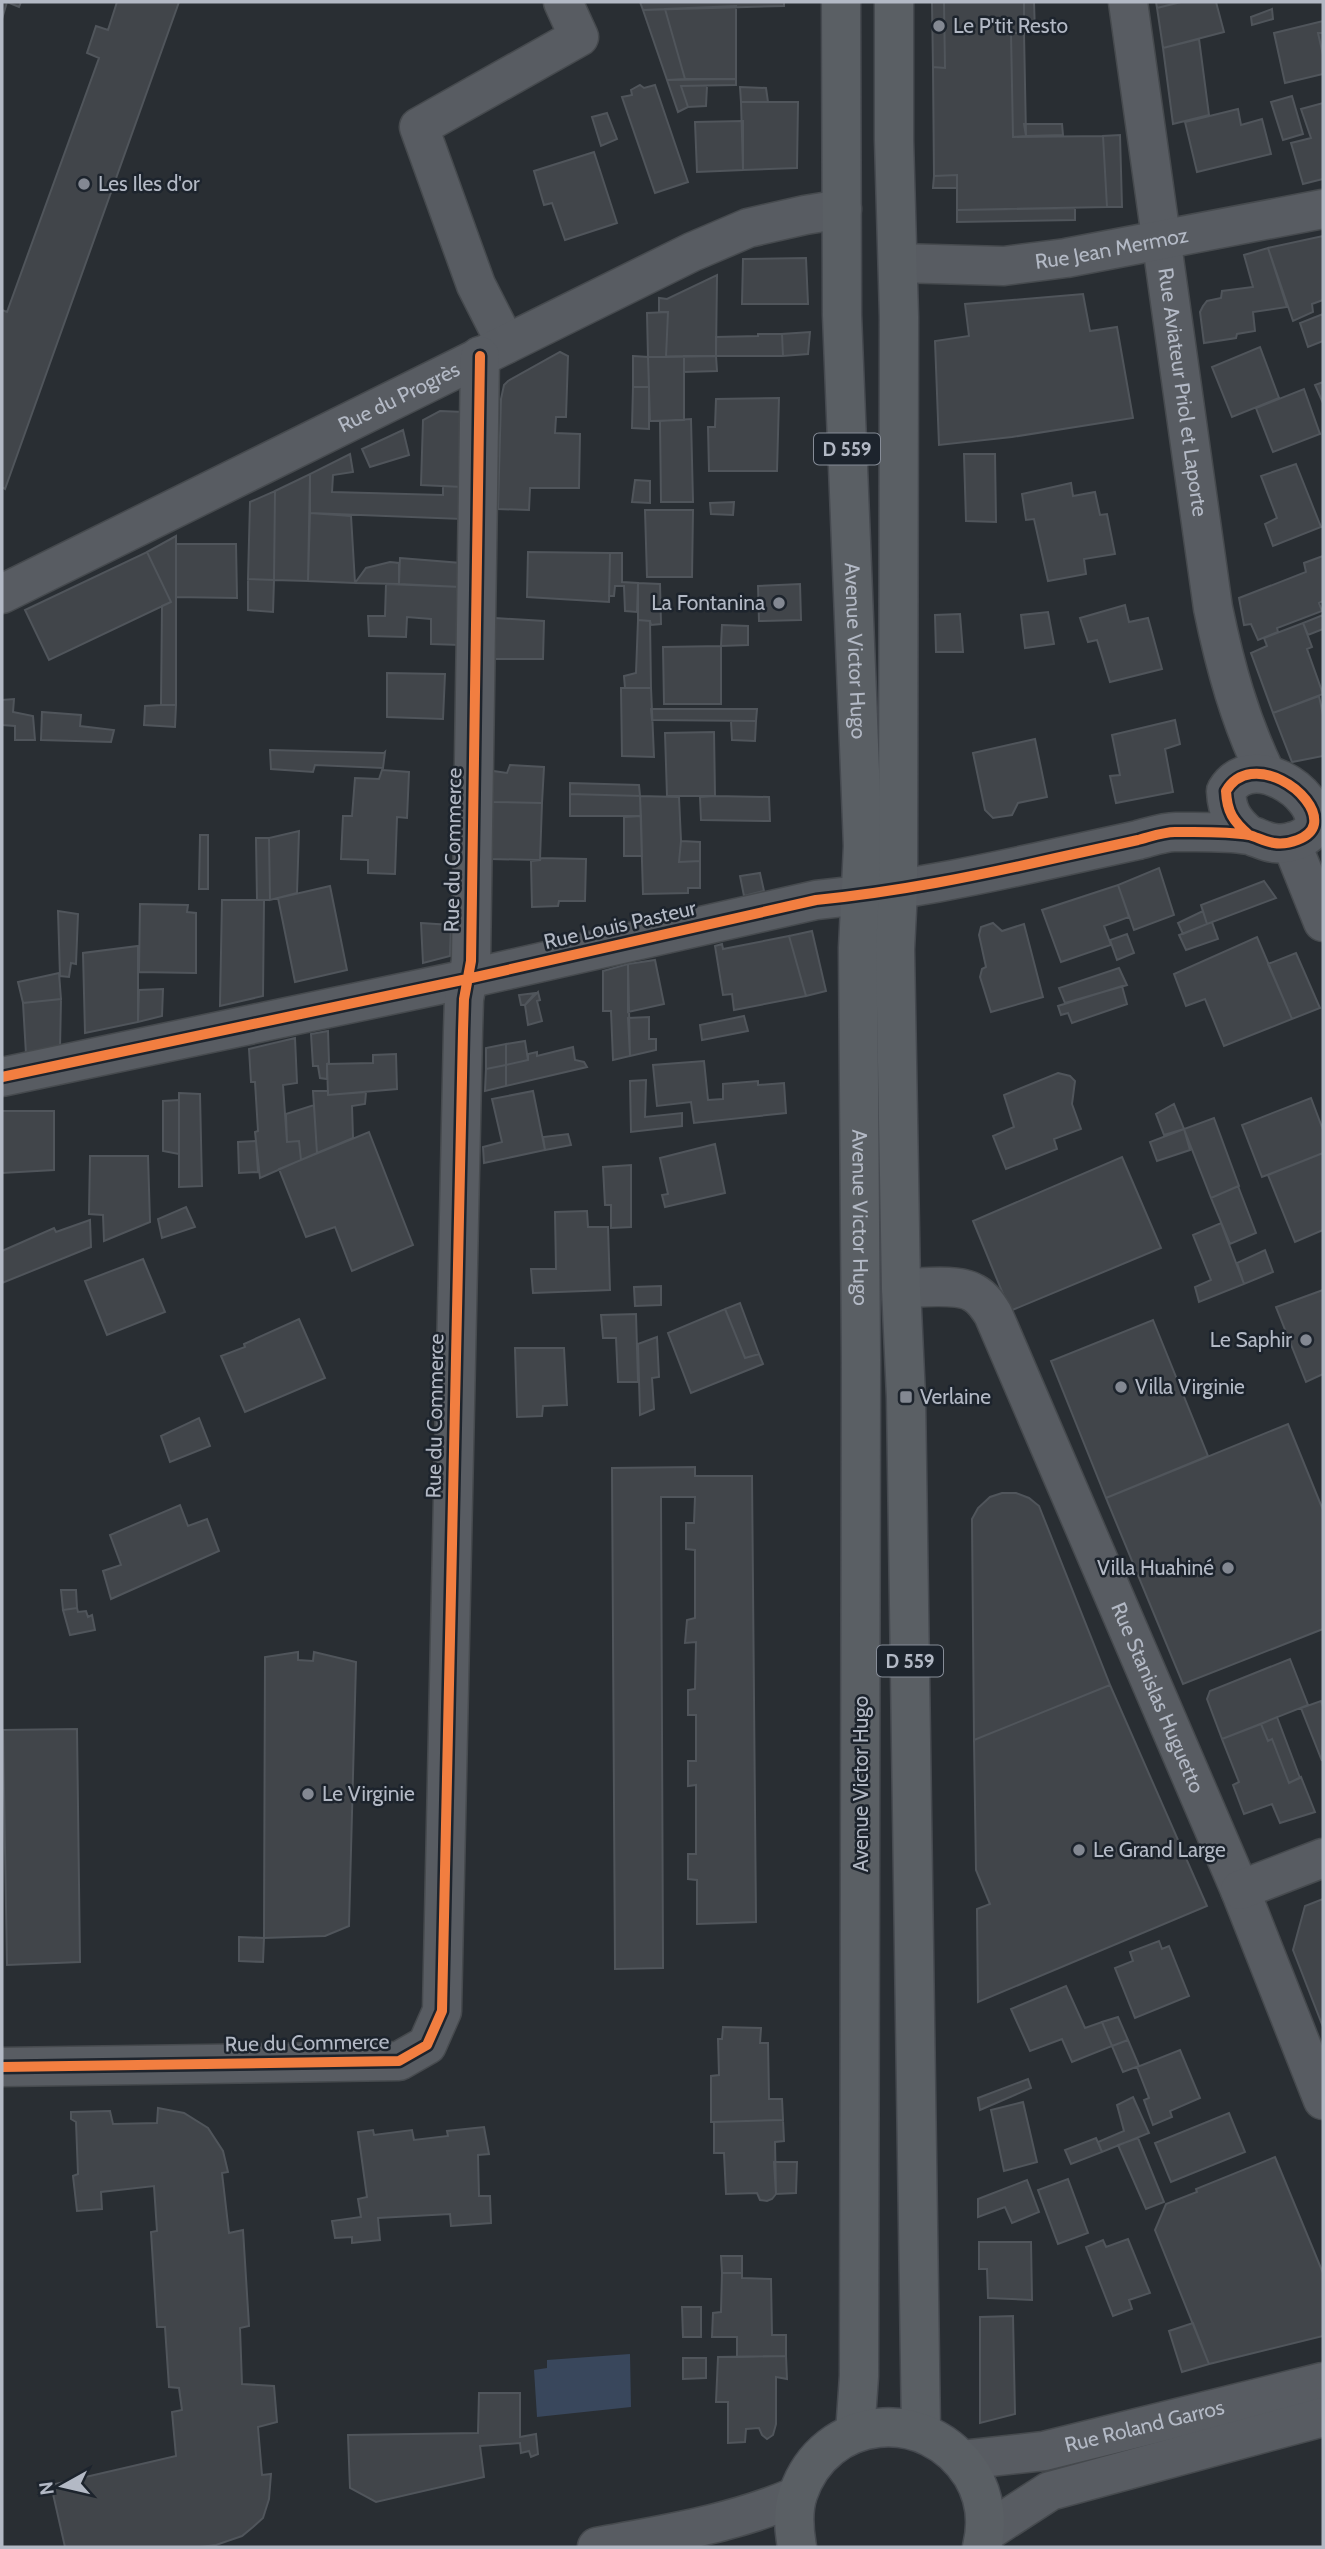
<svg xmlns="http://www.w3.org/2000/svg" width="1325" height="2549" font-family="Cabin,sans-serif">
<style>
.water{fill:#39475c}
.building{fill:#41454a;stroke:#50555b;stroke-width:2}
.lines{fill:none;stroke-linecap:round;stroke-linejoin:round}
.minor-casing{stroke:#464a4e;stroke-width:41}
.major-casing{stroke:#464a50;stroke-width:41}
.minor{stroke:#585c62;stroke-width:38}
.major{stroke:#5a5f64;stroke-width:38}
.cycleway-casing{stroke:#1d242d;stroke-width:15}
.cycleway{stroke:#f27e40;stroke-width:10}
.poi-dot{fill:#838892;stroke:#1d242d;stroke-width:2.5}
.labels{text-anchor:middle;stroke-width:5;stroke-linejoin:round;paint-order:stroke}
.shield{fill:#1d242d;stroke:#868c97;stroke-width:2}
.shield-label{font-size:19px;font-weight:bold;fill:#b3b9c5}
.poi-label{font-size:21px;fill:#b3b9c5;stroke:#1d242d;text-anchor:start}
.street-label{font-size:21px;fill:#b3b9c5;stroke:#1d242d}
</style>
<rect width="100%" height="100%" fill="#292e33"/>
<path class="water" d="M630,2354L631,2407L537,2417L534,2370L547,2368V2360Z"/>
<path class="building" d="M2,2H21L19,7L7,2L2,19Z
M117,2H179L5,489L2,487V310L7,312L99,58L87,53L96,26L108,30Z
M640,2H784V6L643,10Z
M932,2H944L945,68L933,67Z
M944,2H1024V33H1011L1013,137L1103,136L1107,207L957,210V175L934,176L933,67L945,68Z
M1024,2H1034L1035,33H1024Z
M1156,2H1181L1157,8Z
M1181,2H1216L1224,32L1163,48L1157,8Z
M736,6V79H685L665,9Z
M665,9L685,79L667,80L643,10Z
M1272,9L1273,19L1252,25L1251,17Z
M1323,21V33H1318L1323,55V74L1285,83L1274,33Z
M1011,33H1024L1026,136L1013,137Z
M1318,33H1323V55Z
M1199,39L1209,115L1173,124L1163,48Z
M736,79V85L681,86L688,107L678,112L667,80Z
M640,85L644,88L655,85L688,182L655,193L622,97L632,95L631,90Z
M681,86H707L706,106L688,107Z
M740,87L766,88L768,102H741Z
M1292,96L1303,134L1283,140L1271,102Z
M741,102H798L797,168L743,170Z
M1323,103V179L1303,184L1291,143L1311,138L1301,109Z
M1238,109L1241,125L1262,119L1271,154L1197,172L1185,122Z
M607,113L617,139L601,146L592,117Z
M743,121V170L697,172L695,122Z
M1024,124H1062L1063,135L1026,136Z
M1120,135L1122,207H1107L1103,136Z
M594,152L617,223L565,240L552,203L544,205L534,171Z
M957,175V188H933L934,176Z
M1075,208V220L957,222V210Z
M1323,236V300L1312,304L1313,312L1293,321L1268,248Z
M1268,248L1287,307L1253,312L1255,331L1237,334L1236,338L1204,343L1200,312L1203,306L1207,301L1221,298L1222,291L1253,287L1244,255Z
M806,258L808,304H742L743,259Z
M717,275L716,356L666,357L668,312H659V298L667,299Z
M1083,294L1090,331L1117,327L1133,418L1012,437L939,445L935,341L969,336L965,304Z
M668,312L666,357H648L647,313Z
M1323,314V341L1308,347L1300,323Z
M810,332L808,354L783,356L782,334Z
M758,334H782L783,356H716V337L758,336Z
M1260,347L1279,398L1232,417L1212,367Z
M560,352L568,356L566,417H556L555,433L580,434L579,488H530L529,510L498,509L501,399L504,385L508,381Z
M633,356L648,357L649,387H633Z
M684,356V420L650,421L648,357Z
M684,356H716L717,371L684,372Z
M1323,382V403L1315,385Z
M633,387H649V429L632,428Z
M1304,389L1320,434L1273,452L1256,408Z
M779,398L777,471H709L708,427H715L716,399Z
M440,411L464,412L462,487L421,485L423,420Z
M691,419L693,502H661L660,421Z
M403,430L409,455L370,467L362,449Z
M350,454L353,472L333,475L332,492L443,495V486L462,487V519L310,513V474Z
M964,454H995L996,522L966,521Z
M1296,464L1321,527L1273,546L1265,524L1277,518L1261,476Z
M310,474L308,581L274,580L275,491Z
M635,480L650,481V503L632,502Z
M1071,483L1073,496L1095,492L1100,515L1107,514L1115,554L1084,559L1086,574L1048,581L1034,519L1026,520L1022,494Z
M275,491L274,580L248,579L250,502Z
M734,502L733,515L711,514L710,503Z
M645,510H693L692,577H647Z
M310,513L351,516L355,583L308,581Z
M176,536V705H161L162,606L171,602L147,552Z
M176,544H236L237,598L176,597Z
M147,552L171,602L49,660L25,610Z
M528,552L610,553L609,602L527,597Z
M610,553H622V582L638,583L637,612L625,611L624,586H615L614,596H609Z
M1323,556V601L1319,603L1322,611L1277,628L1278,632L1258,640L1251,624L1244,625L1239,598L1306,572L1304,563Z
M400,558L461,563V587L399,584Z
M390,562L399,563V584L355,583L366,568Z
M248,579L274,580L273,612L248,610Z
M638,583L660,584L661,624L651,625L650,621L638,620Z
M386,584L461,587L460,645L431,644V619L407,617L406,637L369,636L368,616H385Z
M800,584L801,620L759,621L758,586Z
M1125,605L1129,622L1148,618L1162,669L1110,682L1097,640L1088,642L1080,618Z
M1048,612L1054,644L1025,648L1021,615Z
M960,614L963,652H936L935,615Z
M1323,615V629L1308,635L1303,623Z
M495,618L544,621L543,659H495Z
M638,620L650,621L651,688H625L624,676L636,673Z
M1303,623L1312,647L1307,649L1323,694L1273,713L1251,653L1267,646L1264,638Z
M722,625L748,626V645L721,646Z
M721,646V704H664L663,647Z
M387,673L445,674L443,719L387,717Z
M621,688H651L654,757L622,756Z
M1319,696L1323,715V756L1292,762L1273,713Z
M14,699L13,712L33,716L35,740H15V726L2,725V700Z
M161,705H176L175,727L144,725L145,706Z
M651,709H757L756,721L652,720Z
M42,712L81,715L80,726L114,730L111,742L41,740Z
M1175,720L1180,744L1165,749L1173,792L1116,803L1110,776L1120,775L1112,735Z
M731,721H756L755,741L732,740Z
M714,732L715,796H667L665,733Z
M1035,739L1047,797L1018,803L1012,815L993,818L985,810L973,753Z
M270,750L384,753L385,752L383,768L315,765L313,772L271,769Z
M510,765L544,767L542,803L492,802L493,771L507,773Z
M382,770L409,772L407,818L397,817L395,874L368,873V860L341,859L343,816H352L355,778L379,779Z
M570,783L639,785L640,796L570,794Z
M570,794L640,796L641,816H570Z
M640,796L679,797L681,841L679,862L700,861V888H688V893L643,894Z
M715,796L769,797L770,821L701,820L700,797Z
M492,802L542,803L540,860L491,859Z
M641,816L642,856H624V817Z
M299,831L297,893L270,900L269,838Z
M200,835H208V889H199Z
M256,838H269L270,900H257Z
M681,841L700,842V861L679,862Z
M541,858L586,859L585,901H559L558,906L532,907L531,861L540,860Z
M1159,868L1174,915L1134,930L1118,885Z
M760,873L764,891L744,896L740,876Z
M1264,881L1276,898L1207,924L1201,905Z
M1118,885L1129,917L1104,926L1111,945L1061,962L1042,910Z
M330,886L347,970L295,982L278,898Z
M222,900H264L263,996L220,1006Z
M140,904L188,905L187,912L196,913V973L139,972Z
M58,911L78,914L76,964L71,963L69,977L60,976Z
M1203,911L1207,924L1183,934L1178,923Z
M1212,922L1218,939L1186,950L1179,935Z
M421,923L451,925L450,956L423,963Z
M993,923L1002,931L1024,924L1043,997L991,1012L980,977L982,969L986,967L979,935L981,927Z
M812,931L826,991L806,996L789,936Z
M1127,934L1134,953L1117,960L1110,940Z
M789,936L806,996L734,1010L732,994L723,995L715,946L722,944L723,949Z
M1257,937L1292,1019L1224,1046L1205,999L1186,1006L1174,974Z
M138,946V1022L85,1033L83,953Z
M1296,953L1320,1008L1292,1019L1268,964Z
M655,960L664,1004L628,1012V964Z
M628,964L630,1056L613,1060L611,1011H603V971Z
M1119,968L1127,985L1065,1003L1059,988Z
M59,973L61,999L23,1003L18,982Z
M1122,986L1127,1004L1072,1023L1068,1013L1061,1015L1058,1006Z
M163,989L162,1016L138,1022L139,990Z
M538,992L540,1000L537,1001L542,1021L528,1025L525,1005Z
M535,993L525,1005H521L519,995Z
M61,999L60,1049L26,1054L23,1003Z
M744,1016L748,1031L702,1040L700,1025Z
M649,1017V1039H656V1050L630,1056L628,1018Z
M328,1031L329,1063L327,1064V1079L320,1078L318,1066H313L311,1034Z
M295,1038L297,1083L283,1085L287,1142L299,1141L301,1160L260,1178L255,1132L258,1131L255,1082H251L249,1049Z
M525,1041L528,1060L506,1065V1044Z
M506,1044V1065L486,1069V1048Z
M573,1047L575,1060L584,1062L587,1067L506,1086V1065L528,1060V1054L537,1052V1056Z
M396,1054L397,1089L328,1095L327,1064L373,1063V1055Z
M704,1061L708,1100L723,1099V1084L758,1081V1085L784,1083L786,1113L694,1123L691,1102L657,1106L653,1065Z
M506,1065V1086L485,1091L486,1069Z
M1058,1073L1070,1076L1075,1081L1072,1104L1081,1129L1054,1139L1057,1149L1006,1169L993,1136L1014,1127L1004,1095Z
M646,1080L645,1117L682,1113V1126L631,1132L630,1081Z
M313,1091H328V1095L366,1092L365,1104L352,1106L353,1138L317,1153Z
M533,1091L545,1150L484,1163L483,1147L502,1142L492,1099Z
M179,1093L200,1094L202,1186L179,1187Z
M1311,1098L1323,1130V1153L1262,1177L1242,1125Z
M179,1100V1154L163,1151V1101Z
M1174,1104L1184,1129L1164,1135L1156,1114Z
M314,1105L317,1153L301,1160L299,1141L287,1142L286,1114Z
M2,1111H54V1170L2,1173Z
M1214,1118L1239,1186L1211,1198L1184,1129Z
M1184,1129L1190,1150L1157,1161L1150,1142Z
M369,1132L413,1245L352,1271L335,1227L306,1237L279,1169Z
M568,1134L571,1145L545,1150L543,1137Z
M256,1141L258,1172L239,1173L238,1142Z
M715,1144L725,1193L665,1207L662,1195L668,1194L660,1158Z
M1323,1153V1230L1295,1242L1268,1175Z
M90,1156H148L150,1222L104,1241L103,1215L89,1214Z
M1122,1157L1161,1248L1010,1311L973,1221Z
M631,1165V1227L611,1228V1205H605L603,1167Z
M1238,1186L1256,1233L1230,1244L1211,1198Z
M186,1207L195,1227L162,1238L158,1219Z
M587,1211L588,1227H608L610,1290L533,1293L531,1269H556L555,1212Z
M90,1220L91,1247L2,1283V1251L54,1228L56,1232Z
M1221,1223L1244,1284L1199,1302L1195,1287L1211,1280L1193,1235Z
M1265,1250L1273,1272L1244,1284L1237,1263Z
M143,1259L165,1312L107,1335L85,1281Z
M661,1286V1305L635,1306L634,1287Z
M1323,1290V1374L1306,1382L1276,1307Z
M740,1303L759,1354L745,1358L725,1309Z
M725,1309L745,1358L759,1354L763,1364L691,1393L668,1333Z
M636,1314L638,1382H618L616,1338H603L601,1315Z
M299,1319L325,1378L245,1412L221,1356L245,1347L244,1344Z
M1153,1320L1208,1456L1106,1498L1051,1361Z
M657,1337L659,1377L652,1378L654,1409L640,1415L638,1344Z
M515,1348H564L567,1405L543,1406L542,1416L517,1417Z
M199,1418L210,1446L170,1462L161,1436Z
M1288,1424L1323,1510V1629L1183,1684L1106,1498Z
M695,1467V1476H752L756,1922L697,1924V1880L688,1879V1854H696V1785L688,1786V1761H696V1715H688V1690L695,1689L696,1642L685,1643L687,1620L695,1618V1550L686,1549V1523H694L695,1497H661L663,1968L615,1969L612,1468Z
M1002,1493H1016L1029,1498L1039,1506L1110,1685L974,1740L972,1519L978,1508L990,1497Z
M180,1505L188,1526L207,1519L219,1551L111,1599L103,1571L121,1565L110,1535Z
M61,1590H76L77,1608L63,1610Z
M77,1608L78,1612L86,1611L88,1617L92,1615L95,1630L70,1635L63,1610Z
M298,1652V1660L313,1661L314,1652L356,1662L349,1926L325,1936L264,1938L265,1657Z
M1290,1659L1308,1705L1222,1739L1207,1699L1210,1691Z
M1110,1685L1207,1906L978,2002L977,1909L990,1904L976,1870L974,1740Z
M1321,1701L1323,1707L1322,1761L1301,1708Z
M1277,1717L1300,1778L1289,1783L1272,1739L1268,1741L1261,1724Z
M1261,1724L1268,1741L1272,1739L1289,1783L1301,1777L1315,1812L1280,1823L1272,1804L1244,1814L1233,1785L1239,1782L1222,1739Z
M77,1729L80,1962L7,1965L3,1730Z
M1323,1899V2027L1293,1950L1305,1906Z
M239,1937L264,1938L263,1962L239,1961Z
M1159,1941L1162,1949L1169,1946L1189,1996L1135,2018L1115,1968L1133,1961L1130,1952Z
M1066,1986L1085,2028L1102,2022L1112,2046L1072,2062L1062,2039L1030,2051L1011,2009Z
M1118,2017L1128,2040L1112,2046L1102,2022Z
M723,2027L761,2028L760,2043H768L769,2099H782L783,2120L711,2122V2076L719,2075L718,2039H722Z
M1128,2040L1139,2066L1123,2072L1112,2046Z
M1180,2050L1200,2098L1170,2111L1172,2117L1153,2125L1144,2100L1149,2098L1137,2067Z
M1028,2079L1031,2088L980,2110L978,2098Z
M1133,2097L1149,2133L1102,2152L1098,2142L1124,2131L1117,2105Z
M1023,2102L1037,2162L1004,2171L991,2110Z
M158,2108L184,2113L208,2128L223,2151L228,2172L222,2173L229,2233L243,2230L249,2326L240,2328L242,2384L274,2386L277,2422L258,2427L262,2475L271,2474L269,2499L263,2518L253,2527L242,2536L216,2545L200,2547H65L51,2485L176,2456L172,2412L182,2410L179,2388L169,2387L165,2327H157L151,2232L157,2231L154,2186L101,2192L102,2209L77,2211L73,2176L78,2174L76,2122L71,2119V2112L110,2111L113,2124L157,2123Z
M1229,2113L1245,2152L1171,2182L1155,2143Z
M783,2120L784,2141L775,2142L776,2194L772,2199L767,2201L760,2200L757,2193L726,2194L724,2153H714V2122Z
M484,2127L489,2154L478,2155L479,2196H490L491,2223L451,2226L450,2214L378,2218L380,2240L352,2243V2237L335,2238L332,2221L361,2217L358,2199L367,2197L358,2132L373,2130L374,2135L412,2130L414,2140L448,2136L447,2131Z
M1096,2138L1102,2152L1071,2164L1065,2150Z
M1138,2138L1164,2202L1146,2209L1118,2145Z
M1275,2157L1323,2273V2336L1209,2364L1155,2230L1166,2204L1197,2192L1196,2189Z
M774,2162H797L796,2193L776,2194Z
M1068,2179L1088,2233L1058,2244L1038,2190Z
M1027,2180L1039,2212L1012,2223L1005,2207L978,2217V2199Z
M1128,2239L1150,2293L1129,2300L1132,2309L1113,2316L1086,2247L1103,2240L1106,2247Z
M979,2242H1031L1032,2300L988,2298L987,2269H979Z
M721,2256H742V2273H722Z
M722,2273H742V2278L771,2279L772,2335H786V2356L737,2357V2337H712L713,2313L721,2312Z
M682,2307H701V2337H683Z
M1013,2316L1015,2414L980,2423V2317Z
M1193,2323L1209,2364L1182,2372L1169,2331Z
M786,2356L787,2379L776,2377V2424L773,2435L767,2439L762,2435L759,2428L746,2429L745,2442L728,2443V2402H716L718,2357Z
M683,2358H706V2378L683,2379Z
M479,2393H520V2437L536,2434L538,2454L531,2457L529,2451L521,2453L520,2443L480,2446L484,2477L376,2502L350,2488L348,2435L478,2433Z"/>
<g class="lines">
<defs>
<g id="minor">
<path id="s1" d="M1128,2L1213,608C1225,666 1240,721 1266,774"/>
<path id="s2" d="M898,263L1004,266L1066,258L1323,209"/>
<path d="M506,344L476,285L419,127L579,37L563,2"/>
<path id="s3" d="M2,594L692,252L748,228L805,215L842,209"/>
<path d="M1291,842L1323,922"/>
<path d="M2,1077L467,979L816,900C897,892 976,876 1056,858C1083,852 1111,846 1138,840C1150,837 1163,832 1175,832C1198,832 1226,831 1249,835C1257,837 1265,842 1274,843C1287,845 1311,839 1314,824C1319,793 1251,749 1226,791C1227,812 1233,821 1249,835"/>
<path id="s4" d="M901,1288C921,1288 958,1283 974,1293C983,1298 988,1306 993,1314L1240,1890L1323,2100"/>
<path d="M1240,1890L1323,1858"/>
<path d="M2,2067L399,2061L427,2045L442,2011L463,1031L464,999L471,961L480,356"/>
<path id="s5" d="M962,2460L1044,2451L1323,2382"/>
<path d="M985,2533L1050,2491L1323,2417"/>
<path d="M597,2547C665,2534 733,2524 797,2496"/>
</g>
<g id="major">
<path id="s6" d="M841,2L842,315L863,846L858,948L861,1360L859,2376L855,2433"/>
<path d="M894,2V140L899,317L898,890L895,949L901,1288L906,1397L921,2432"/>
<path d="M797,2547C794,2530 792,2512 798,2494C825,2414 927,2404 972,2475C985,2497 988,2523 982,2547"/>
</g>
</defs>
<use href="#minor" class="minor-casing"/>
<use href="#major" class="major-casing"/>
<use href="#minor" class="minor"/>
<use href="#major" class="major"/>
<defs>
<path id="cycleway" d="M2,1077L467,979L816,900C897,892 976,876 1056,858C1083,852 1111,846 1138,840C1150,837 1163,832 1175,832C1198,832 1226,831 1249,835C1257,837 1265,842 1274,843C1287,845 1311,839 1314,824C1319,793 1251,749 1226,791C1227,812 1233,821 1249,835
M2,2067L399,2061L427,2045L442,2011L463,1031L464,999L471,961L480,356"/>
</defs>
<use href="#cycleway" class="cycleway-casing"/>
<use href="#cycleway" class="cycleway"/>
</g>
<g class="poi-dot">
<circle cx="939" cy="26" r="7"/>
<circle cx="84" cy="184" r="7"/>
<circle cx="779" cy="603" r="7"/>
<circle cx="1306" cy="1340" r="7"/>
<circle cx="1121" cy="1387" r="7"/>
<rect x="899" y="1390" width="14" height="14" rx="3.5"/>
<circle cx="1228" cy="1568" r="7"/>
<circle cx="308" cy="1794" r="7"/>
<circle cx="1079" cy="1850" r="7"/>
</g>
<g class="labels">
<g class="shield">
<rect x="814" y="433.5" width="66" height="31" rx="5"/>
<rect x="877" y="1645.5" width="66" height="31" rx="5"/>
</g>
<g class="shield-label">
<text x="847" y="456">D 559</text>
<text x="910" y="1668">D 559</text>
</g>
<g class="poi-label">
<text x="953" y="33">Le P'tit Resto</text>
<text x="98" y="191">Les Iles d'or</text>
<text x="765" y="610" text-anchor="end">La Fontanina</text>
<text x="1292" y="1347" text-anchor="end">Le Saphir</text>
<text x="1135" y="1394">Villa Virginie</text>
<text x="920" y="1404">Verlaine</text>
<text x="1214" y="1575" text-anchor="end">Villa Huahiné</text>
<text x="322" y="1801">Le Virginie</text>
<text x="1093" y="1857">Le Grand Large</text>
</g>
<g class="street-label">
<text dy="7" stroke="none"><textPath href="#s2" startOffset="215">Rue Jean Mermoz</textPath></text>
<text dy="7" stroke="none"><textPath href="#s1" startOffset="394">Rue Aviateur Priol et Laporte</textPath></text>
<text dy="7" stroke="none"><textPath href="#s3" startOffset="443">Rue du Progrès</textPath></text>
<text dy="7" stroke="none"><textPath href="#s6" startOffset="649">Avenue Victor Hugo</textPath></text>
<text transform="translate(453 850) rotate(-89)" y="7">Rue du Commerce</text>
<text transform="translate(620 925) rotate(-13)" y="7">Rue Louis Pasteur</text>
<text dy="7" stroke="none"><textPath href="#s6" startOffset="1216">Avenue Victor Hugo</textPath></text>
<text transform="translate(435 1416) rotate(-89)" y="7">Rue du Commerce</text>
<text dy="7" stroke="none"><textPath href="#s4" startOffset="520">Rue Stanislas Huguetto</textPath></text>
<text transform="translate(861 1784) rotate(-90)" y="7">Avenue Victor Hugo</text>
<text transform="translate(307 2043) rotate(-1)" y="7">Rue du Commerce</text>
<text dy="7" stroke="none"><textPath href="#s5" startOffset="186">Rue Roland Garros</textPath></text>
</g>
</g>
<rect width="1325" height="2549" fill="none" stroke="#b3b9c5" stroke-width="7"/>
<g transform="translate(63 2486) rotate(262)" stroke="#1d242d" stroke-width="5" paint-order="stroke">
<path d="M0-5L12 26L0 18L-12 26Z" fill="#b3b9c5"/>
<text y="-10" font-size="19" font-weight="bold" text-anchor="middle" fill="#b3b9c5">N</text>
</g>
</svg>
